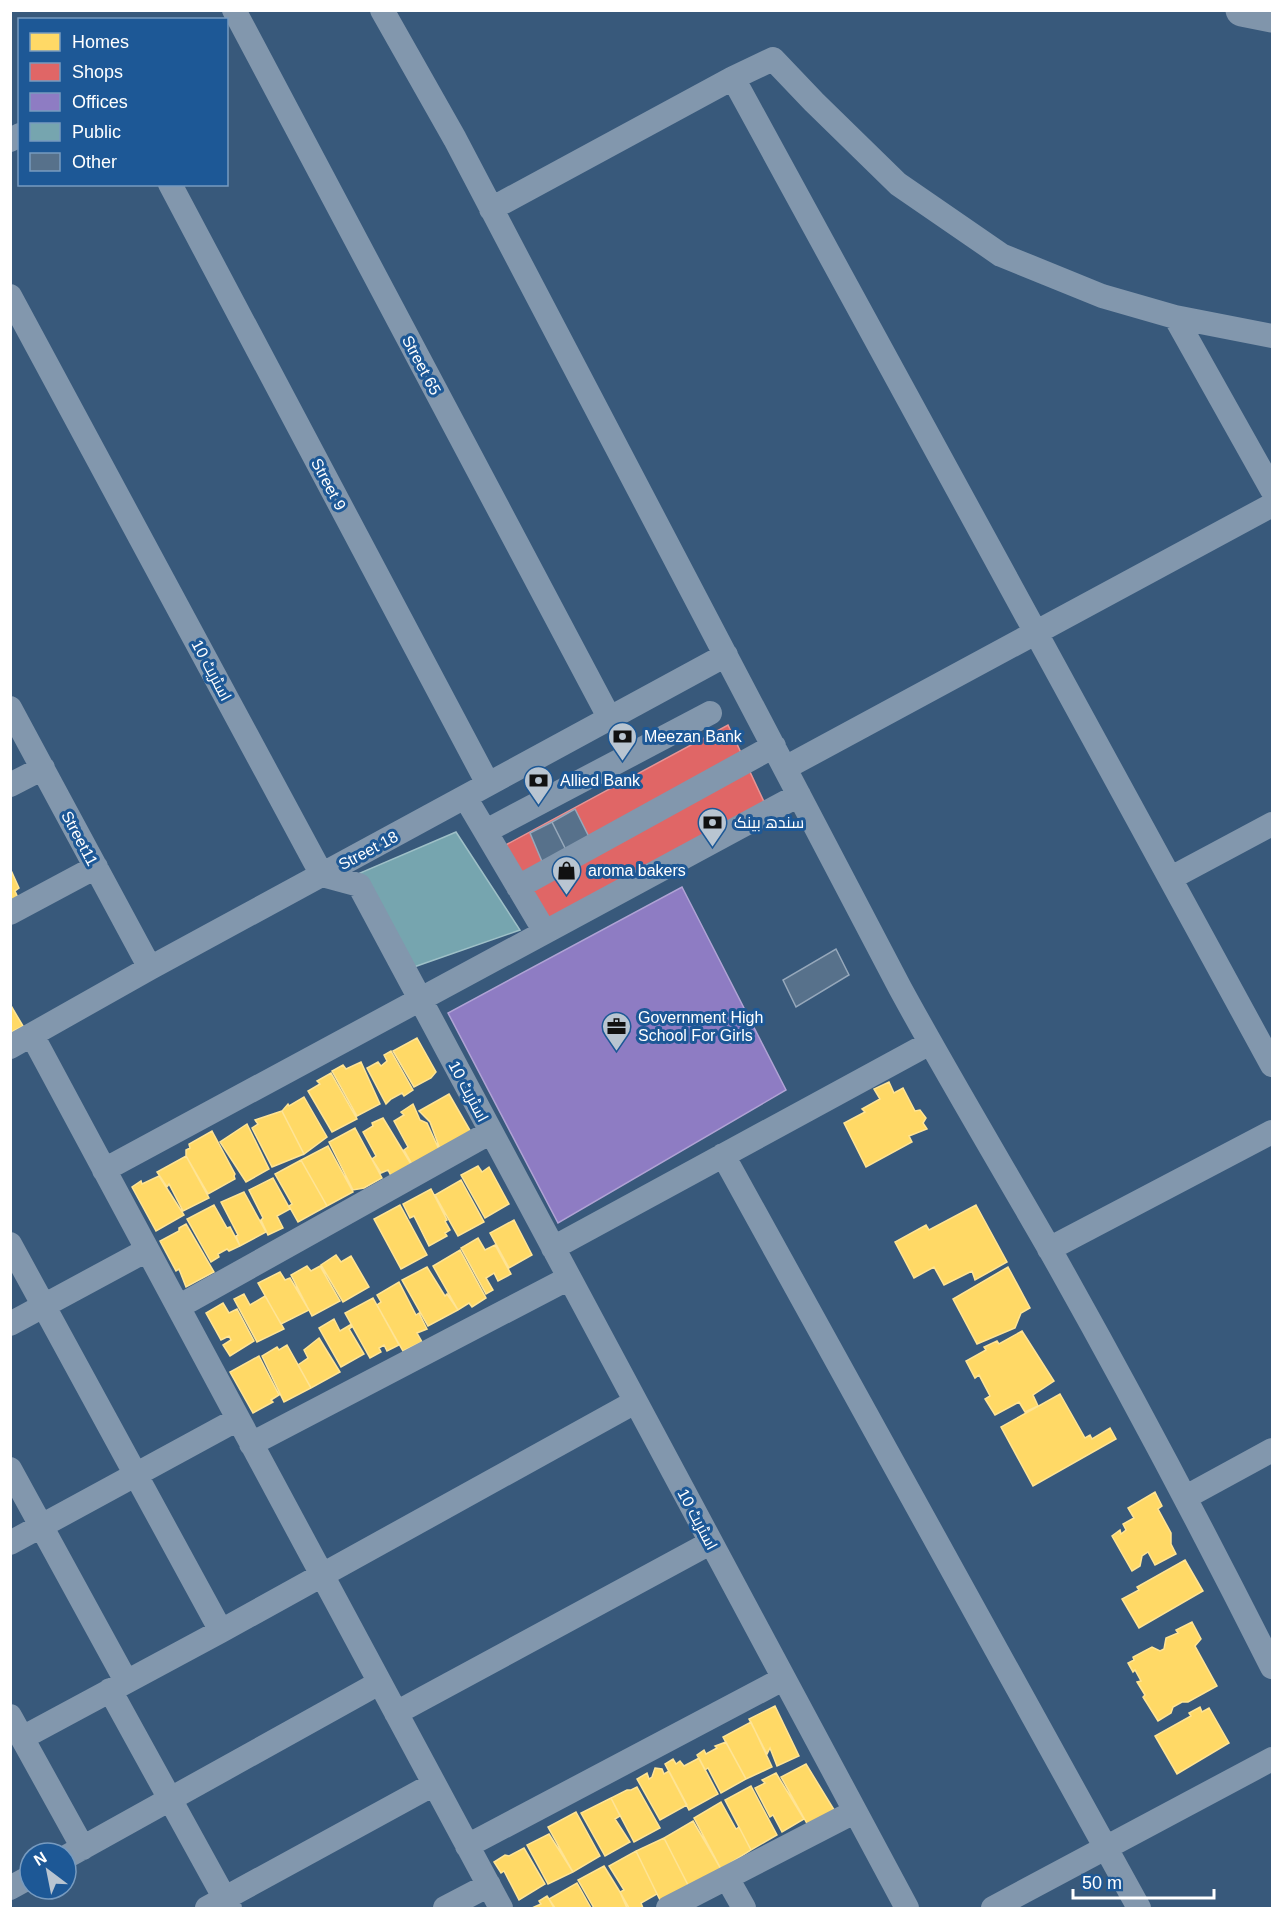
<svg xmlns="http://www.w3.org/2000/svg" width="1283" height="1919" font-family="Helvetica,Cairo,sans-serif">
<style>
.homes{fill:#ffd966;stroke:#ffe494;stroke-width:1.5}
.shops{fill:#e06666;stroke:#e99494;stroke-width:1.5}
.offices{fill:#8e7cc3;stroke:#b0a3d5;stroke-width:1.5}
.public{fill:#76a5af;stroke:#9fc0c7;stroke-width:1.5}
.building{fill:#57718b;stroke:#96a8bb;stroke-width:1.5}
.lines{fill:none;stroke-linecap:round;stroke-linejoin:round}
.minor{stroke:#8297ad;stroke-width:24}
.highway{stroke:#8095ab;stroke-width:33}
.labels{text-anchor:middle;stroke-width:6;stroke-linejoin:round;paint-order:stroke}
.street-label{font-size:16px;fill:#fff;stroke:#1d5896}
.poi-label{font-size:16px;fill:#fff;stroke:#1d5896;text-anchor:start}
</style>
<rect width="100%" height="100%" fill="#38597b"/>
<path class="homes" d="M10,868L19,888L15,891L18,898L10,902Z
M10,1004L23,1026L10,1033Z
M417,1038L436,1072L431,1078L414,1087L393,1051Z
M391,1051L413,1090L404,1096L402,1093L391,1099L386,1104L367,1068L378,1062L381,1066L387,1061L384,1055Z
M361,1062L380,1104L357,1116L332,1071L343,1065L346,1069Z
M331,1073L357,1119L332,1132L308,1091L320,1084L317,1081Z
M889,1082L894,1093L903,1088L915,1111L920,1110L926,1118L923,1123L927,1129L909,1136L912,1142L866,1167L844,1123L865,1112L862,1109L880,1099L874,1089Z
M449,1094L475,1139L440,1149L430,1122L419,1111Z
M304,1097L327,1137L304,1154L282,1111L288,1104L289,1106Z
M413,1104L420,1120L427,1123L442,1156L413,1166L404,1150L408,1147L394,1121L404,1115L401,1112Z
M282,1111L304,1154L272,1167L252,1128L258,1124L255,1120Z
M383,1118L411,1164L391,1176L388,1170L381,1173L372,1159L376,1156L363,1132L373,1126L372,1123Z
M247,1124L269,1169L246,1182L220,1142Z
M355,1128L382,1178L364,1188L353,1190L329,1142Z
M212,1131L235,1174L234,1176L235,1179L208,1194L186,1156V1150L190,1148L189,1144Z
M328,1146L353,1192L327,1206L301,1160Z
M186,1156L209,1198L183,1211L169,1184L167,1187L157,1172Z
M301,1160L327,1206L298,1222L289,1206L292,1204L275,1174Z
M478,1166L482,1172L489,1167L509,1204L485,1218L461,1175Z
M159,1176L184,1215L156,1231L132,1187L141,1181L142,1184Z
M273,1178L290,1209L277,1216L283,1228L268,1235L261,1220L263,1218L249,1190Z
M461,1180L484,1222L458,1236L435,1195Z
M431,1189L447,1220L445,1221L450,1230L445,1233L447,1236L429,1246L414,1216L410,1218L403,1204Z
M244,1192L266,1232L240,1246L236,1236L238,1235L221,1202Z
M214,1205L227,1228L230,1227L240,1246L229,1251L227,1249L218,1254L219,1257L211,1262L187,1219Z
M400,1205L427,1255L401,1269L374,1219Z
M976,1205L1007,1262L975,1280L972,1271L944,1285L934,1267L914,1278L895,1242L926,1225L929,1230Z
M514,1220L532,1255L509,1268L490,1233Z
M186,1224L214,1272L186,1287L179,1269L176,1271L160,1241L179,1231V1228Z
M478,1238L485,1250L495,1245L511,1274L498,1281L494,1273L486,1278L493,1290L486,1294L461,1248Z
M460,1250L486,1298L472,1307L469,1303L458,1310L433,1266Z
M336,1255L341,1262L351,1256L369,1287L343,1302L321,1265Z
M307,1266L311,1271L320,1266L340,1301L312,1316L291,1275Z
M427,1267L445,1296L447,1294L458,1310L428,1326L402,1280Z
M1008,1267L1030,1308L1021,1313L1015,1328L977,1344L953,1299Z
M1008,1267L1030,1308L1021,1313L1015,1328L977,1344L953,1299Z
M280,1272L285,1280L290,1278L309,1310L281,1324L258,1283Z
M399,1282L416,1315L419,1313L427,1329L417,1333L422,1342L403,1351L377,1305L381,1302L377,1295Z
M244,1294L250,1305L265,1296L284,1329L257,1342L234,1299Z
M373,1298L399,1345L387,1351L384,1345L379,1348L381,1352L370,1358L345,1313Z
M223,1303L229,1313L237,1309L254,1341L230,1356L223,1345L231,1340L229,1336L221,1340L206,1313Z
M334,1319L340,1331L350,1325L352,1327L349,1329L364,1354L341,1367L319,1328Z
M1022,1331L1054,1381L1033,1395L1038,1406L1025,1412L1019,1402L995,1415L985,1399L990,1396L979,1375L975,1378L966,1361L986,1350L984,1347L997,1341L999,1344Z
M319,1338L340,1372L311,1388L298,1365L308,1358L304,1350Z
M287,1345L311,1388L284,1402L262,1356L277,1347L279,1350Z
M259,1356L279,1395L271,1400L273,1402L253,1413L230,1372Z
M1060,1394L1085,1438L1090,1435L1092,1439L1110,1428L1116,1439L1033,1486L1001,1427Z
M1155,1492L1162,1506L1158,1509L1171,1533V1544L1176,1554L1155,1565L1148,1552L1142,1556L1140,1566L1132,1571L1112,1536L1120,1530L1121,1534L1126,1530L1123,1524L1134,1518L1128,1508Z
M1185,1560L1203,1591L1139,1628L1122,1599L1139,1590L1137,1587Z
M1192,1622L1201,1639L1195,1646L1217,1686L1188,1702H1182L1173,1707L1171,1713L1158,1721L1143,1697L1145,1695L1137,1682L1141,1681L1135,1670L1133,1672L1128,1663L1134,1660L1133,1657L1152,1647L1160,1651L1164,1649L1166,1638L1178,1633L1176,1630Z
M775,1706L799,1756L777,1766L770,1748L767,1754L749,1719Z
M1200,1707L1202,1712L1209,1708L1229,1743L1177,1774L1155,1736L1191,1716L1189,1713Z
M751,1722L772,1767L746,1779L723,1737Z
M726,1742L746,1779L721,1793L708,1768L705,1770L697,1755L704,1750L706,1754L717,1748L715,1746Z
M699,1758L718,1794L689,1810L665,1764L673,1759L676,1764L680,1761L684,1766Z
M806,1764L836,1813L809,1827L781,1777Z
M655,1768L662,1769L664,1774L669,1771L687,1805L660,1820L637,1779L647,1773L649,1779L652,1777Z
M776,1773L804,1819L782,1832L773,1815L770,1817L755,1788L765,1783L762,1780Z
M751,1786L777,1835L751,1850L725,1800Z
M637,1787L660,1828L634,1842L611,1798L627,1790H631Z
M611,1798L620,1816L615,1819L630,1842L605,1856L581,1813Z
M721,1802L736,1829L739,1827L751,1850L721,1869L694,1818Z
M576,1812L600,1856L573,1872L548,1827Z
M693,1821L721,1869L689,1887L664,1838Z
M549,1834L573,1872L548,1884L527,1845Z
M664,1838L689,1887L661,1902L636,1851Z
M524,1848L545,1884L519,1900L504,1871L501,1873L494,1862L505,1855L509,1856Z
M636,1851L657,1894L641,1903L643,1908H627L620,1892L624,1890L609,1866Z
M604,1866L620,1892L629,1908H594L578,1880Z
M577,1883L591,1908H554L549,1899Z
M547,1896L555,1908H532L541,1904L539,1901Z"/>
<path class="shops" d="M728,725L766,806L546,924L502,847Z"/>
<path class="offices" d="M682,887L786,1090L558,1223L448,1013Z"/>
<path class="public" d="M456,832L520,930L411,968L360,873Z"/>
<path class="building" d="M575,809L593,845L570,858L552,822Z
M552,822L570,858L546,871L530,833Z
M836,949L849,975L796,1007L783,980Z"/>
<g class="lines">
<path class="minor" d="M234,10L610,719
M382,10L455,139L900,988C948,1076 999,1161 1049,1248C1127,1386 1201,1526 1272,1667
M733,78L1272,1065
M10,140L20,135
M170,184L488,784
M491,209L733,78L773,59L814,102L898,184L1001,255L1102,296L1175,317L1272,336
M10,296L322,875L359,885L907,1908
M1175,317L1272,490
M10,708L150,968
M785,768L1272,505
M10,785L43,768
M465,797L545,932
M486,831L710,713
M1171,878L1272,824
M518,887L774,746
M10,913L96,867
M32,1035L501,1908
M10,1047L150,968L726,655
M723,1155L1139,1908
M104,1170L799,795
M10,1244L221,1631
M553,1248L930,1043
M1049,1249L1272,1132
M178,1307L491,1132
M10,1324L147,1250
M251,1444L569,1278
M10,1469L126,1681
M1186,1497L1272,1450
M10,1543L238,1419
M110,1690L230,1908
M396,1713L710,1543
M10,1716L83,1848
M22,1738L221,1631L635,1402
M467,1846L783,1679
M66,1857L379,1683
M727,1878L744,1908
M10,1888L30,1877
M207,1908L434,1784
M445,1908L489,1885
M668,1908L854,1812
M993,1908L1272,1759"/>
<path class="highway" d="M1242,10L1272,16"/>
</g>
<defs>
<symbol id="bank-pin" viewBox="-11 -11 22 30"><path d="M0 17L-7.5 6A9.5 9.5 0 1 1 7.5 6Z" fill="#b9c5d1" stroke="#1d5896"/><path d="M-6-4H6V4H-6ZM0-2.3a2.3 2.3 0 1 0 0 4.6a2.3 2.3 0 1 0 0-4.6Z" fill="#111"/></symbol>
<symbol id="shop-pin" viewBox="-11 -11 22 30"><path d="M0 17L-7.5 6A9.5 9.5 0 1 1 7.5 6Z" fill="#b9c5d1" stroke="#1d5896"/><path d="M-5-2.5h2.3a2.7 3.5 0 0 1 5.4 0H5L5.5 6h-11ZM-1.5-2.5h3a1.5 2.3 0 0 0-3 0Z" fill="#111"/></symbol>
<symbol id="office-pin" viewBox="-11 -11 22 30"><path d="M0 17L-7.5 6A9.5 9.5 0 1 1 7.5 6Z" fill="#b9c5d1" stroke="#1d5896"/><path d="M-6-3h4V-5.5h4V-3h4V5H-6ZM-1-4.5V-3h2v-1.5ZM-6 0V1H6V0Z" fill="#111"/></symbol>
</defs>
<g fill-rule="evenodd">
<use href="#bank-pin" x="606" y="720" width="33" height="45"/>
<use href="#bank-pin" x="522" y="764" width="33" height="45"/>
<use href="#bank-pin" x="696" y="806" width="33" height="45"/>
<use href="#shop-pin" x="550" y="854" width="33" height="45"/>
<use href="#office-pin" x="600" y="1010" width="33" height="45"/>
</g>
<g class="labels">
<g class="street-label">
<text transform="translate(422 365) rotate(62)" y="6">Street 65</text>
<text transform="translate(329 484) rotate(62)" y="6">Street 9</text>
<text transform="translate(212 670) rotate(62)" y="6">اسٹریٹ 10</text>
<text transform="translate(80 838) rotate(62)" y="6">Street11</text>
<text transform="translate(368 850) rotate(-28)" y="6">Street 18</text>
<text transform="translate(469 1091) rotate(62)" y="6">اسٹریٹ 10</text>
<text transform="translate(698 1519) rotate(62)" y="6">اسٹریٹ 10</text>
</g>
<g class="poi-label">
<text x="644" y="742">Meezan Bank</text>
<text x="560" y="786">Allied Bank</text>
<text x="734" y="828">سندھ بینک</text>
<text x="588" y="876">aroma bakers</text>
<text x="638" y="1023">Government High<tspan x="638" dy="18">School For Girls</tspan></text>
</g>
</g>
<rect width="1283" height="1919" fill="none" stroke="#ffffff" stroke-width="24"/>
<rect x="18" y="18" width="210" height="168" fill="#1d5896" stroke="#779bc0" stroke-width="1.5"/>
<rect x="30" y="33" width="30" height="18" fill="#ffd966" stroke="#779bc0" stroke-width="1.5"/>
<text x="72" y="48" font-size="18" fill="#ffffff">Homes</text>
<rect x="30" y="63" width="30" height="18" fill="#e06666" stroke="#779bc0" stroke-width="1.5"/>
<text x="72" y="78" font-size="18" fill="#ffffff">Shops</text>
<rect x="30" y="93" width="30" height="18" fill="#8e7cc3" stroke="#779bc0" stroke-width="1.5"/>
<text x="72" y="108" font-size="18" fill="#ffffff">Offices</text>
<rect x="30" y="123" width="30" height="18" fill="#76a5af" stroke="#779bc0" stroke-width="1.5"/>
<text x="72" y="138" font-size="18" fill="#ffffff">Public</text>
<rect x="30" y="153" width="30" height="18" fill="#57718b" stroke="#779bc0" stroke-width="1.5"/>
<text x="72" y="168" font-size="18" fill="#ffffff">Other</text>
<g transform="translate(48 1871) rotate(328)"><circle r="28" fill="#1d5896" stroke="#779bc0" stroke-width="1.5"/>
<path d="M0-4.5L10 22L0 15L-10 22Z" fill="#b9c5d1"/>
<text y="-9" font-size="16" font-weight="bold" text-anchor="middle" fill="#ffffff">N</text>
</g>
<path d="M1073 1889v9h141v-9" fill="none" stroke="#ffffff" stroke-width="3"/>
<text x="1082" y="1889" font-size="18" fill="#ffffff" stroke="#1d5896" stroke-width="4.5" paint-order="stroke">50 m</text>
</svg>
